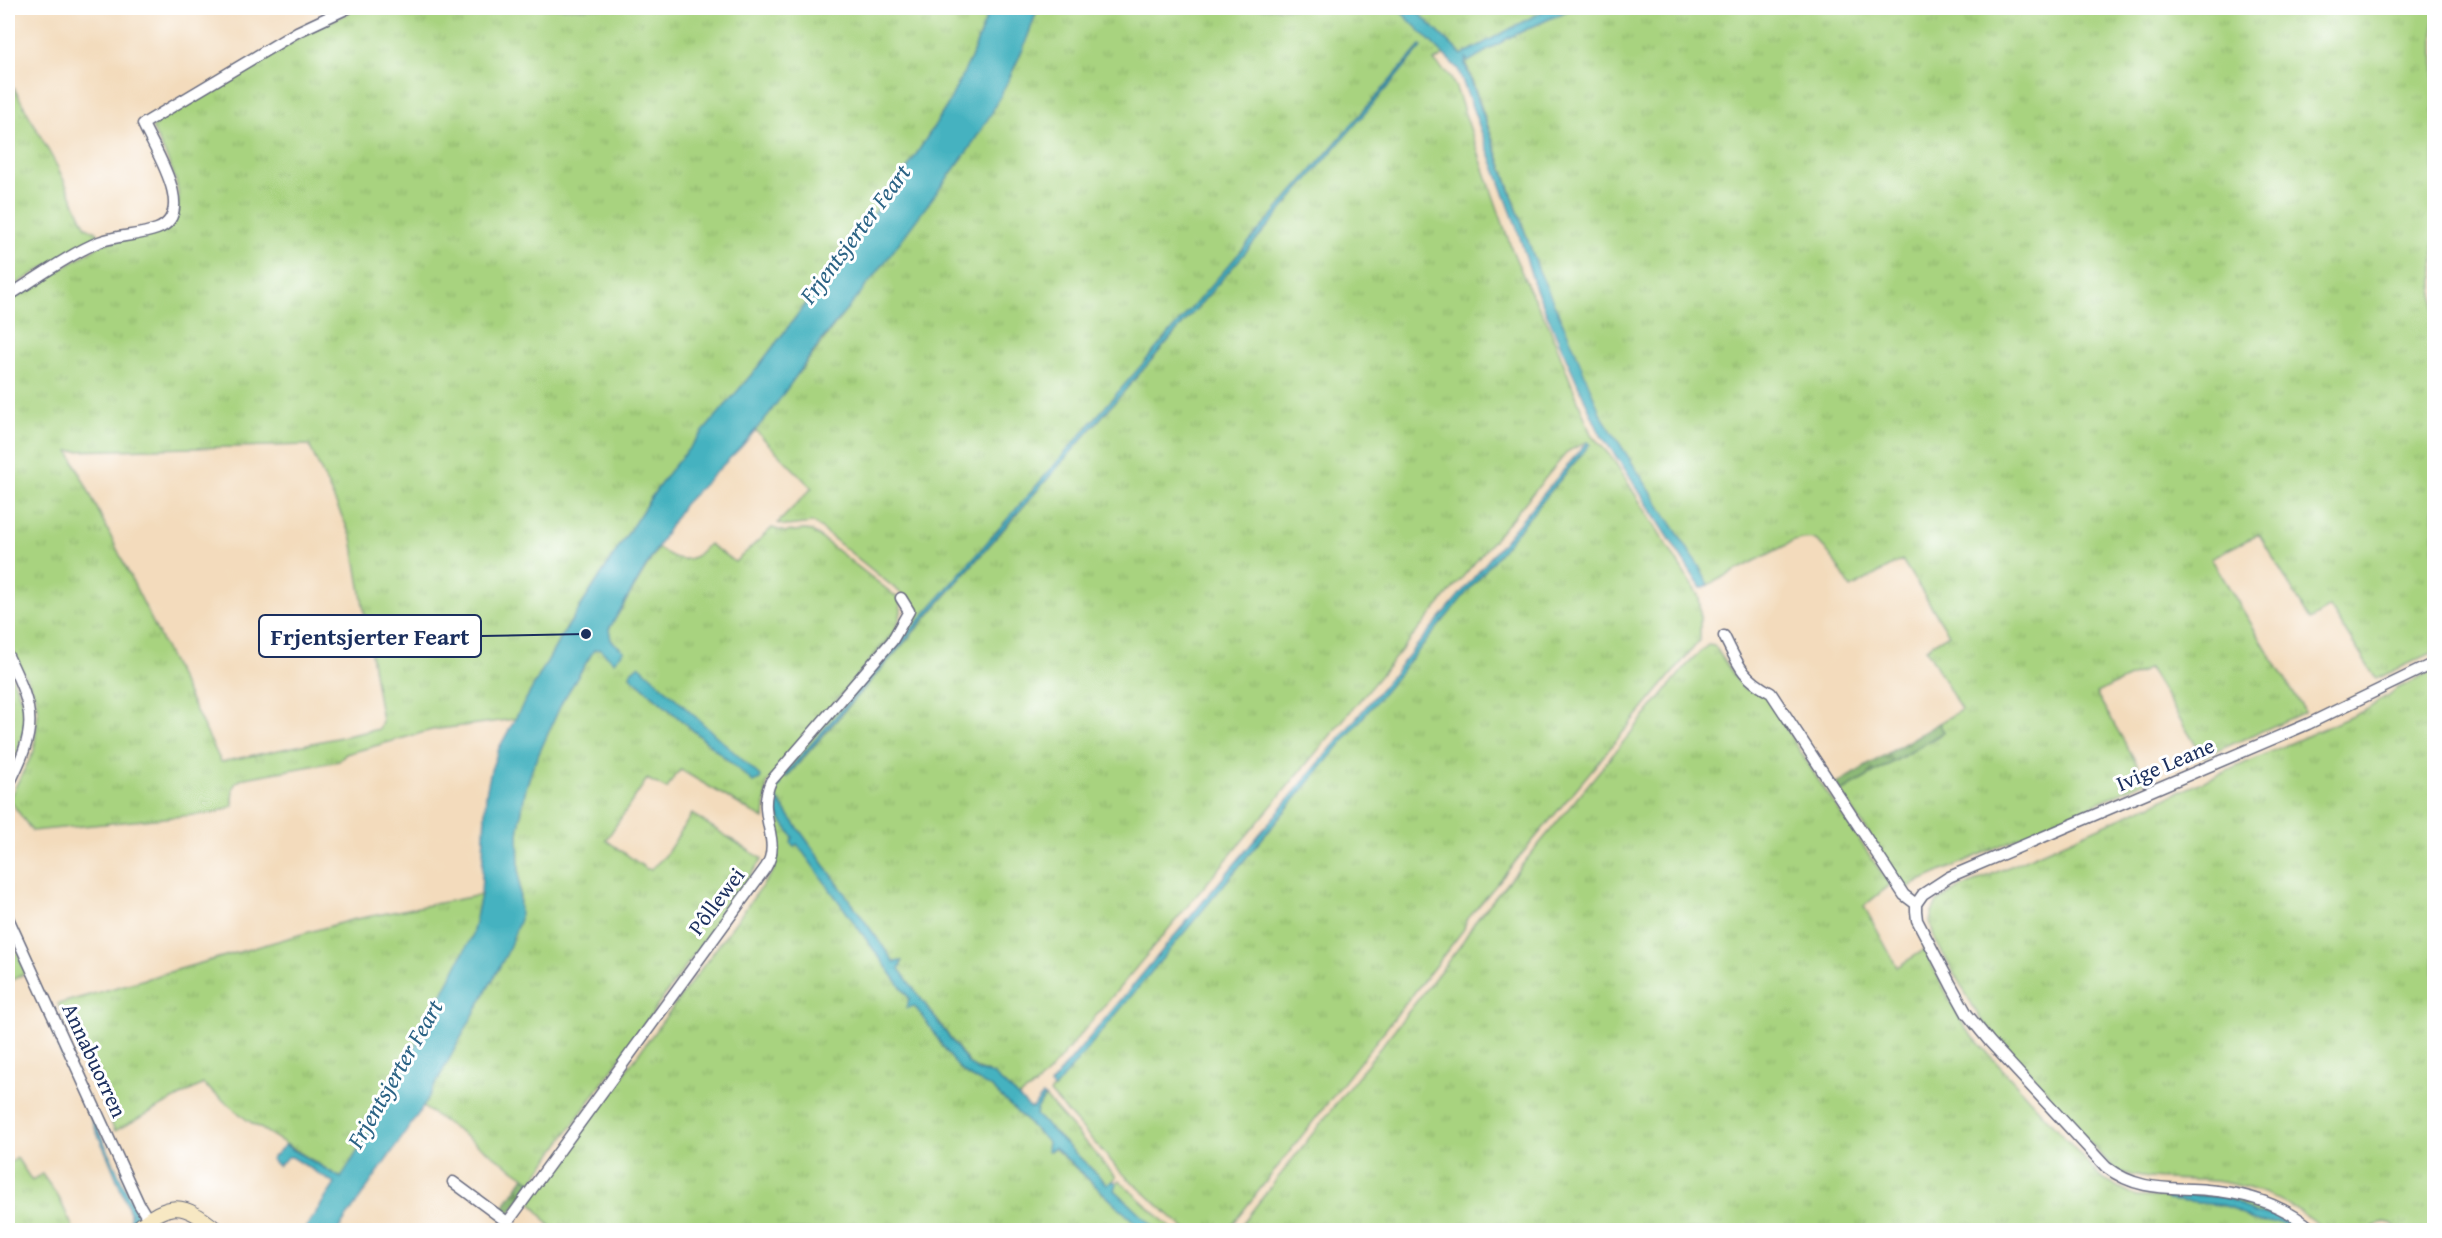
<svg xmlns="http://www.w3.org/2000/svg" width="2442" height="1238" font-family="'Gentium Book Plus',serif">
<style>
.grass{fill:url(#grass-tufts);stroke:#62816e;stroke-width:1.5;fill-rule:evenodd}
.forest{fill:url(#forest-firs);stroke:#507266;stroke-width:1.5}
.water{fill:#44b2c0;stroke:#30708f;stroke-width:1.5}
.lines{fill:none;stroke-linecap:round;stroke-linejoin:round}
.street-casing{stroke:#676b7f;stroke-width:13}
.secondary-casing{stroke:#676b7f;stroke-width:16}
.street{stroke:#fff;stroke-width:10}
.secondary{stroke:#f7e8c3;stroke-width:14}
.labels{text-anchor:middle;stroke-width:6;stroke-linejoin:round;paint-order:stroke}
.street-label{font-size:22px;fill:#1b2f5e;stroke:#fff}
.water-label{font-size:24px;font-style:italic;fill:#2b6385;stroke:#fff}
.leader{fill:none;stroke:#1b2f5e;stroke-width:2}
.callout-dot{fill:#1b2f5e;stroke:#fff;stroke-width:2}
.callout{fill:#fff;stroke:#1b2f5e;stroke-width:2}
.callout-label{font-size:24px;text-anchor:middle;font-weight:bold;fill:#1b2f5e}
</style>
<defs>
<pattern id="grass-tufts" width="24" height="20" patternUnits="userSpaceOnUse" patternTransform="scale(1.5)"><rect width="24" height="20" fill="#a8d37f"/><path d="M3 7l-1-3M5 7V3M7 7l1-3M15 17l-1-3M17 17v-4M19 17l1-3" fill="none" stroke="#90b570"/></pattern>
<pattern id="forest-firs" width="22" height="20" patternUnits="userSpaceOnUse" patternTransform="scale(1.5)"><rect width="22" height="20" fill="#86b56e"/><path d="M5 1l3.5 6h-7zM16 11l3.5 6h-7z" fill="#6d945e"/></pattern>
</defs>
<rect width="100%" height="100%" fill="#fff"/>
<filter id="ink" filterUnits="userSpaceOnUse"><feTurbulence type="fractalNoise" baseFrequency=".0167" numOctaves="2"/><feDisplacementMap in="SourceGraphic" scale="12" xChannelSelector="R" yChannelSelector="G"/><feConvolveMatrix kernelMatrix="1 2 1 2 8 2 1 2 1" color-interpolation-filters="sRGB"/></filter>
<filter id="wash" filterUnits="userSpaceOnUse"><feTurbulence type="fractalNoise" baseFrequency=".008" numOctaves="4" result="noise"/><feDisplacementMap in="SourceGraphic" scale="24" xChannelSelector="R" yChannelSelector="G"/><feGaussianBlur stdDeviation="1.35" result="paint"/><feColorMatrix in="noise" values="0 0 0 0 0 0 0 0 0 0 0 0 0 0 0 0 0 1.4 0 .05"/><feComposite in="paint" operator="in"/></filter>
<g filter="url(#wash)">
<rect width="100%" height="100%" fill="#f3dbbc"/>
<path class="grass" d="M354,8H990L971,58L947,106L900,180L757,368L670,472L650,499L561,637L515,719L432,730L346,754L339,761L245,778C229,784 233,790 233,806L214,813L32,831L9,799L34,751L38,713L35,695L8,642V302L102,244L167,230C195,202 166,157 152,128L156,122L311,31L349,13ZM309,445L352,538L382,721L379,729L221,762L69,451Z
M1038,8H1397L1446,54L1434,61L1449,75L1456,88L1512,250L1529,289L1549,326L1591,434L1613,459L1698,595L1700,604V640L1466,921L1464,929L1457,938L1228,1230H1186L1120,1171L1050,1093L1590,444L1587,442L1568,451L1049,1072L1035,1086L1018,1097L1001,1081L989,1073L972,1067L899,969L902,962H894L775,796L778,782L771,783L913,611L908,599L814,523C802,523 786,529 778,523L812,488L755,430L969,149L1005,87L1023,49ZM1421,47L1231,269L787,777L784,775Z
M1413,8H1549L1462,55Z
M1573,8H2434V652L2376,679L2330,607L2310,620L2259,534L2211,558L2305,712L2203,757L2149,668L2096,693L2147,781L1920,881L1906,890L1841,792L1944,733L1939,723L1961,710L1926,648L1949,634L1902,560L1851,588C1843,576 1826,543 1813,539C1807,537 1800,540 1794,541L1708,585L1700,568L1601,415L1538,269L1465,60L1467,57L1469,61L1510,37Z
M14,88L58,168L86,227L97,232L98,236L8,289V91Z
M772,528L785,532L804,530L812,531L898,598C904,610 900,618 895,630L767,783L764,819L681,770L675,775L667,789L647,779L606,840L647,869H651L665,856L692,814L762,859L532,1182L423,1107L507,953L520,901L518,834L525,791L532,769L562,702L594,650L599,648L623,651L611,640L609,629L658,548C668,554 681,564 694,557C700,554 703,548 709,544L735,562ZM639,666L760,777V779L753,782L630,676L632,671Z
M1709,644L1714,645L1741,686L1745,689L1764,693L1819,781L1890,885L1864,906L1897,967L1924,950L1965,1028L2102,1179L2137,1197H2167L2168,1200L2221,1205L2232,1208L2251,1220L2260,1223L2279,1222L2292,1230H1237L1460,946L1474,923L1691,660Z
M8,670C31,713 29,729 8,771Z
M2434,671V1230H2397L2393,1224L2385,1222L2369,1230H2324C2289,1199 2249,1183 2202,1180C2172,1179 2143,1181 2115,1170L2045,1095L2048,1092L1981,1020L1935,940L1930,922L1932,912L1937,902L1956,890L2366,710L2398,688Z
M769,802L793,837V841L797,843L909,998L911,1006H914C932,1026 943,1050 960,1069C969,1079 982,1081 993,1089L1048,1142L1049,1151L1054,1148L1143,1230H553L530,1201L774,870L777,843Z
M481,895L472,936L462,957L379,1117L341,1178L247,1120L203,1084L115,1131L58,1004L351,920Z
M8,932L26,973L8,982Z
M1045,1097L1116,1177L1110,1184H1107L1036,1115L1037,1109Z
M17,1158L32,1181L42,1174L59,1198L74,1230H8V1159L10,1163Z
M1119,1180L1173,1230H1157L1115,1190L1114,1186Z
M2167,1193C2202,1193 2236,1195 2268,1207C2282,1213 2296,1223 2309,1230H2304L2280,1215L2254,1214L2237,1202L2193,1194Z"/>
<path class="forest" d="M1939,723L1944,732L1841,792L1836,784Z
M524,1177L532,1182L506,1219L499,1214Z"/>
<path class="water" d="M990,8H1038L1023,49L1005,87L991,114L969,149L876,274L821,341L769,414L742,446L684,504L673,521L609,629L611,640L624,651L614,662L600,649L594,650L562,702L532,769L525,791L518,834L520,919L507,953L423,1107L338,1230H304L335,1184L292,1157H288L278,1166L271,1159L285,1145L341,1178L379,1117L472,936L481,895L486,794L491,770L499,748L515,719L561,637L650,499L669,472L757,368L900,180L947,106L971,58Z
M1397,8H1413L1462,55L1549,8H1573L1510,37L1468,62L1466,58L1465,64L1538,269L1572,343L1601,415L1700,568L1708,585L1701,588L1623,466L1600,434L1535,287L1517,228L1458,69Z
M1420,46L1422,47L1231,269L786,777L784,775Z
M1587,442L1590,444L1054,1089L1050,1085L1054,1080Z
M639,665L761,777L760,779L753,782L630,676L631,672Z
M778,782L781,785L776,790L775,796L894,962L902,961L899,969L968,1063L977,1070L994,1075L1030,1108H1033L1043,1095L1045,1097L1037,1109L1036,1115L1107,1184L1114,1181L1117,1183L1115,1190L1157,1230H1143L1055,1148L1049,1151L1047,1150L1048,1142L993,1089C982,1081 969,1079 960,1069C943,1050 932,1026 914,1006L907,1008L909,998L797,844L794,846L791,843L793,837L769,802L772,798L773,786Z
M59,1044L136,1212V1222L126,1230H119L130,1221V1213L108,1157L57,1045Z
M2167,1194L2221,1197L2237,1202L2254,1214L2280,1215L2304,1230H2292L2279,1222L2260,1223L2251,1220L2232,1208L2221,1205L2167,1200Z"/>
</g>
<g filter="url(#ink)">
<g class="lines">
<defs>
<path id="street" d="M8,296C34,280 71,253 99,242C117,235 139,236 157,229C198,214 154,149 143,124L297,32L348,8
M1724,636C1738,664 1742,678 1771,693L1904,895L1916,904
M8,656C36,713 37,729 8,786
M8,918L139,1204L148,1219
M453,1182L507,1222
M502,1230L766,867C783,839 755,816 771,781L892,641L909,611L901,598
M2313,1230C2283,1204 2247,1193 2207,1190C2169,1187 2139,1192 2106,1167L1990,1042L1967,1014L1951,985L1917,920L1916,911V904L1923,894L1949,877L2308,724L2434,663"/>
<path id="secondary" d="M135,1230C170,1200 183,1202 217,1230"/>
</defs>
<use href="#street" class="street-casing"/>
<use href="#secondary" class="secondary-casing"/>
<use href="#street" class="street"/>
<use href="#secondary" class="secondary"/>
</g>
</g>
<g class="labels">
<g class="street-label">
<text transform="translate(2165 764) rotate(-23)" y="8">Ivige Leane</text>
<text transform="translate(716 901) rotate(-53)" y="8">Pôllewei</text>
<text transform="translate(95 1060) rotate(65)" y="8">Annabuorren</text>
</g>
<g class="water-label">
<text transform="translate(855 234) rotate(-53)" y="8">Frjentsjerter Feart</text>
<text transform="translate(395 1074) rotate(-60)" y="8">Frjentsjerter Feart</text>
</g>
</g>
<path class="leader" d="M586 634L481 636"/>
<circle class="callout-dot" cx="586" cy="634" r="6"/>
<rect class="callout" x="259" y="615" width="222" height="42" rx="6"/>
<g class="callout-label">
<text x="370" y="645">Frjentsjerter Feart</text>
</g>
<rect width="2442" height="1238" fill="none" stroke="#fff" stroke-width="30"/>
</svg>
